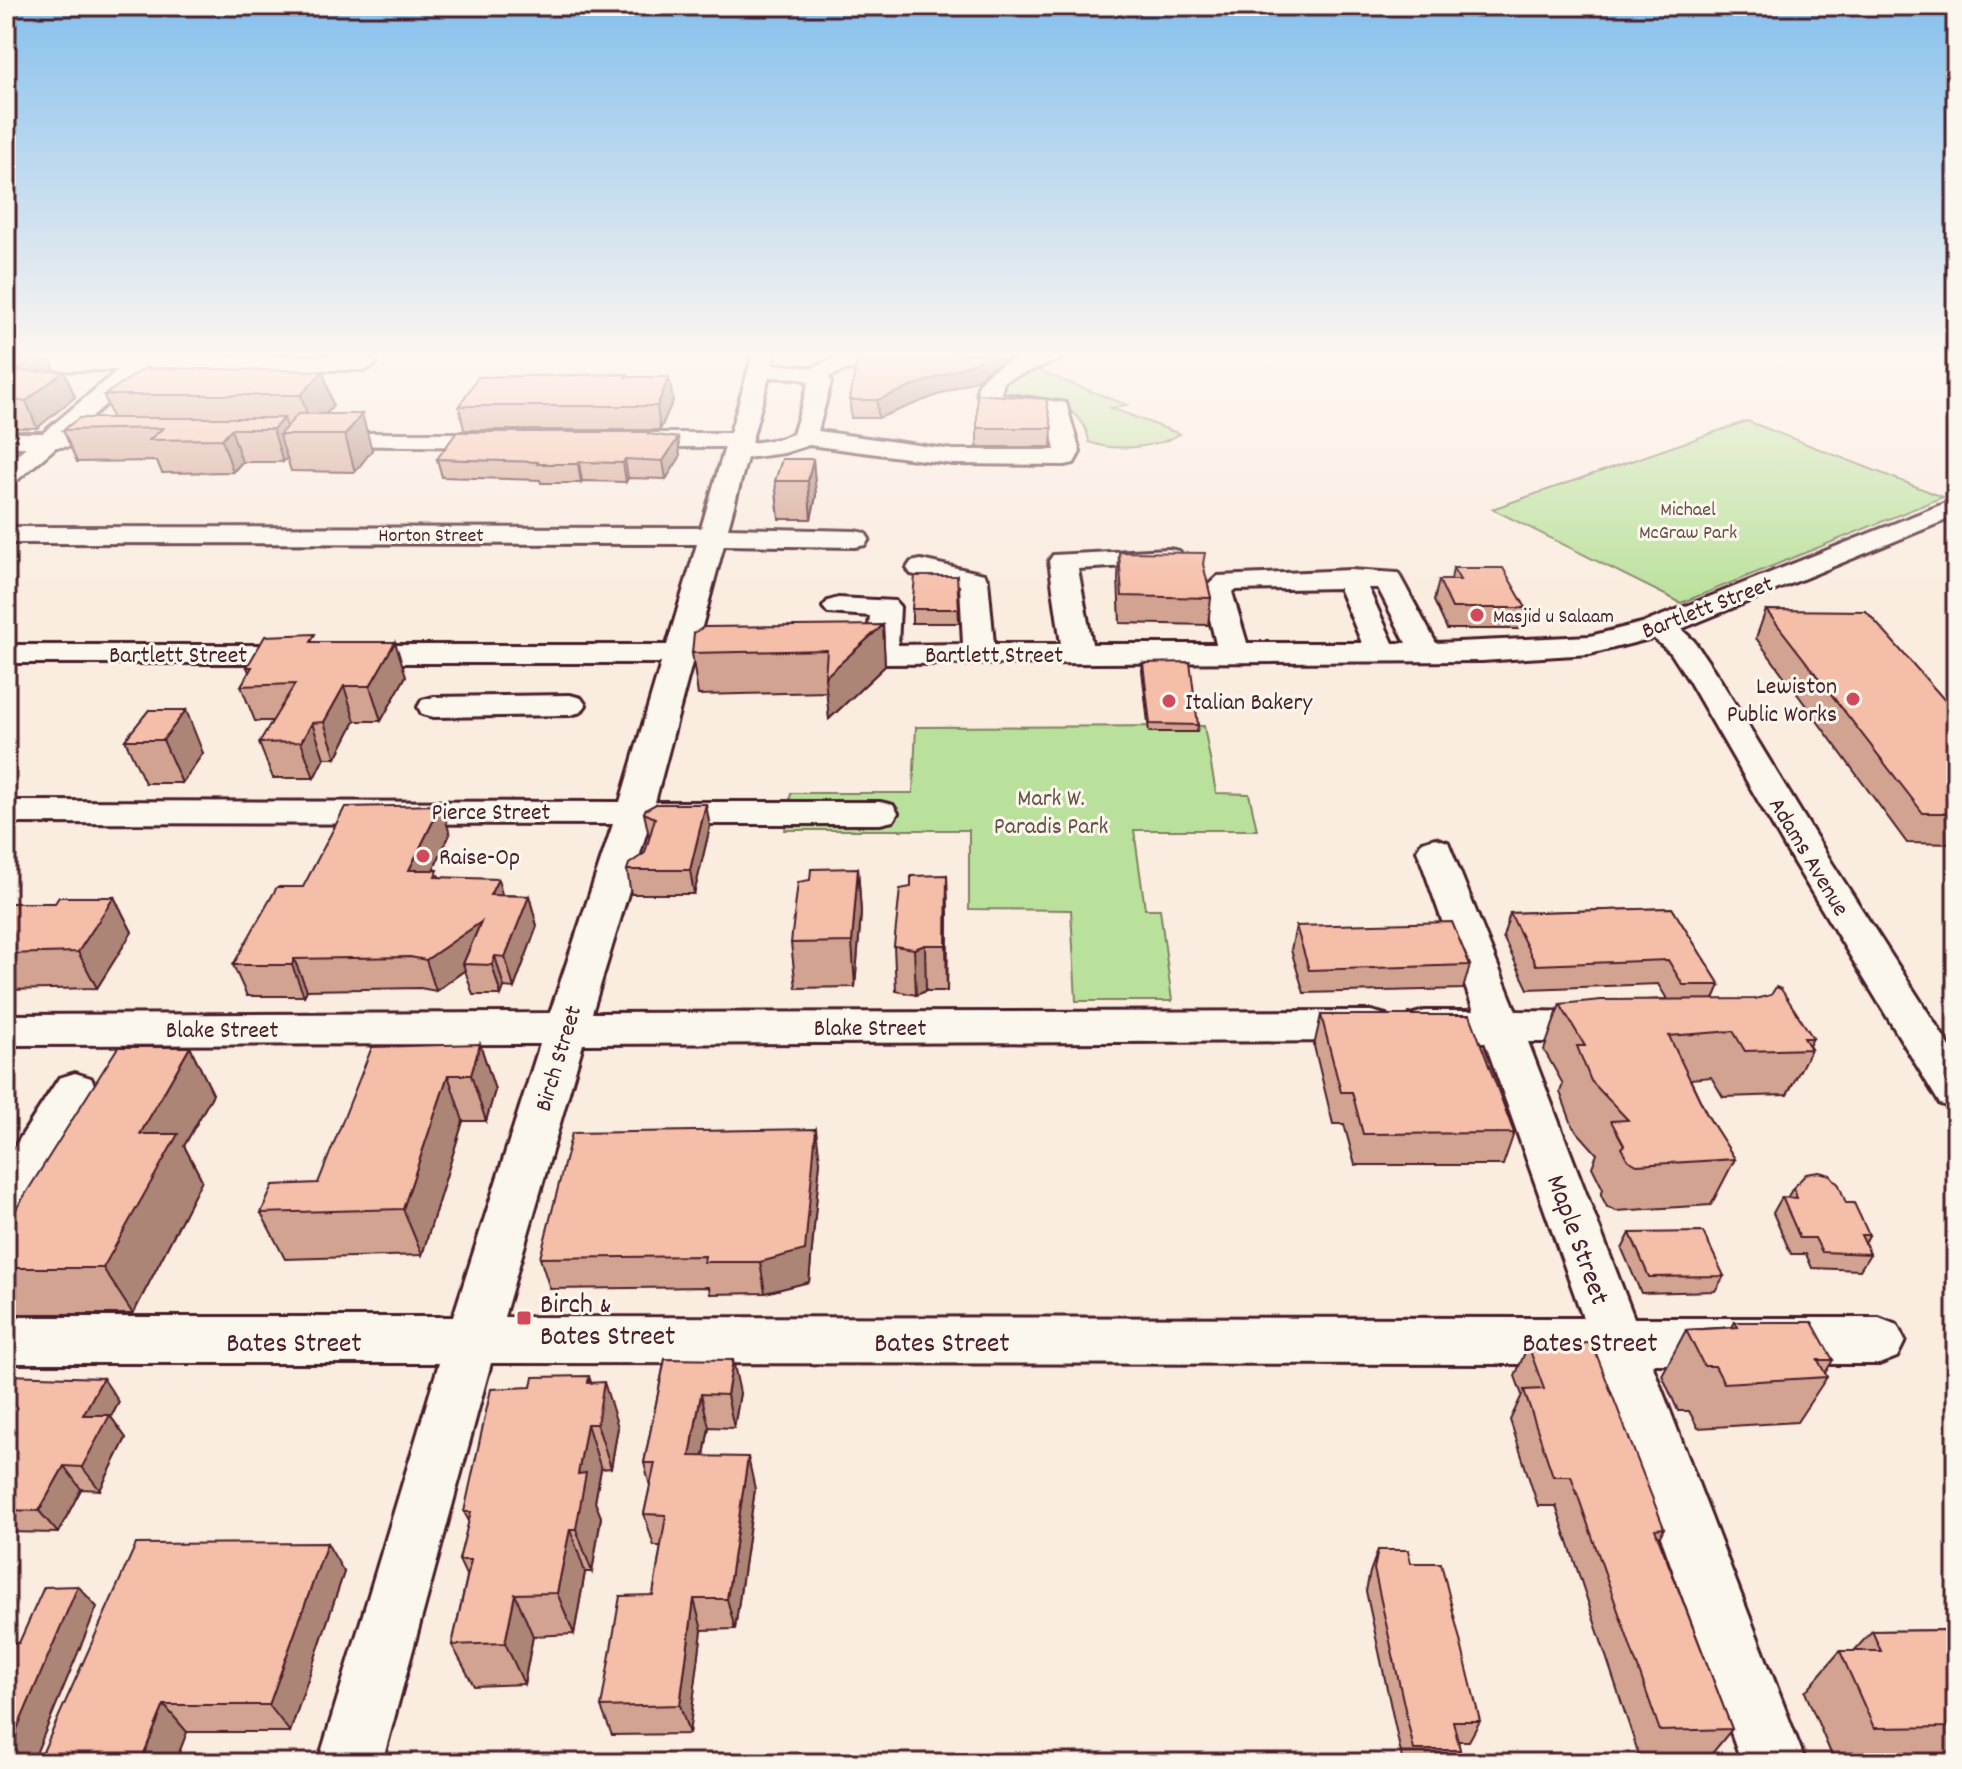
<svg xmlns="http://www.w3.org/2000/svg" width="1962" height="1769" font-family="Dekko,sans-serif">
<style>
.green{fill:#bae19c;stroke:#828064;stroke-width:2}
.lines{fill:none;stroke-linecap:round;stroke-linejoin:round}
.minor-casing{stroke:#4a1f2b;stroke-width:6}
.minor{fill:#fbf7ec;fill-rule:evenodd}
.wall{fill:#d3a391;stroke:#4a1f2b;stroke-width:2}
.shaded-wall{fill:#ac8576;stroke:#4a1f2b;stroke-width:2}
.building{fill:#f5bea9;stroke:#4a1f2b;stroke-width:2}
.poi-dot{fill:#d1495b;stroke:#fbf7ec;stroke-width:3}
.labels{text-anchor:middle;stroke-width:6;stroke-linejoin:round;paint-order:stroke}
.far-park-label{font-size:20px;fill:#665047;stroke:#fbf7ec}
.far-street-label{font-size:20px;fill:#4a1f2b;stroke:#fbf7ec}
.far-poi-label{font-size:20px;fill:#4a1f2b;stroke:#fbf7ec;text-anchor:start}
.street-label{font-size:24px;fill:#4a1f2b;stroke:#fbf7ec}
.poi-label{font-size:24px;fill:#4a1f2b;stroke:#fbf7ec;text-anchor:start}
.park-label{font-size:24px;fill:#665047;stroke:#fbf7ec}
.near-street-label{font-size:28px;fill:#4a1f2b;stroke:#fbf7ec}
.near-poi-label{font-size:28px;fill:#4a1f2b;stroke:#fbf7ec;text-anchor:start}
</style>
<rect width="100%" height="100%" fill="#faecdf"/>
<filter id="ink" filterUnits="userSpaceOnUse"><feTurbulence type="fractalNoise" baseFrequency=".0125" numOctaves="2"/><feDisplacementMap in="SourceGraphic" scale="16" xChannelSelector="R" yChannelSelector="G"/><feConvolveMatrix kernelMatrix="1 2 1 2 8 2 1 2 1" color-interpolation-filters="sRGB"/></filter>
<g filter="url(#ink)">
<path class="green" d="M1030,368L1127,405L1111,408L1180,434C1157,448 1114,452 1089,442C1084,400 1038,401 1003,395L1005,379Z
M1747,421L1943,497L1681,603L1492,509Z
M1204,726L1216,793L1249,794L1257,830H1134L1145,909H1160L1172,1001H1076L1071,910L969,909V830H785L791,793H913L916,727Z"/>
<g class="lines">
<defs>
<path id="minor" d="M138,354H156L158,357L366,356L377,363L366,370H145L73,433L128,435L131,440L128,445L56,447L15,482L6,485V464L26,447H6V433H43L118,370L6,371V357H134Z
M753,354H775L772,364L813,368L832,359L863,354H914L911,359L845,370L829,377L831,382L818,431L953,450H1055L1048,414L982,405C963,376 1010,360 1031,355C1040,352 1053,354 1063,354L1060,359L1004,381L1001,394L1066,403L1080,452L1074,463L1065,465L953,464L809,445L784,453L747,458L728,528L855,531L865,533L869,539L865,545L855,547L724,545L697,645L754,647L758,654L754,661L692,663L655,802H880L893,805L898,813L893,821L880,824H649L592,1013L1371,1011L1386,1015L1392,1026L1386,1037L1371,1041L583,1044L504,1317L1583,1318L1485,1042L1425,1041L1410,1037L1404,1026L1410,1015L1425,1011H1474L1417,850L1422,842L1435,838L1448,842L1516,1011L1603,1012L1618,1016L1624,1027L1618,1038L1603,1042H1528L1634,1318H1879L1897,1325L1905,1341L1897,1357L1879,1364H1652L1806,1763H1742L1599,1364L491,1363L382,1763H318L439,1363H6V1317H453L540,1044L6,1045V1015L550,1013L613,824L6,823V801L620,802L661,663H6V645H667L697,544L6,543V527L701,528L725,447H629L620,445L617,440L620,435L629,433H730ZM769,377L798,378L809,382L793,434L779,439L751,443Z
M317,433H503L512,435L515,440L512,445L503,447L308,445L305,440L308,435Z
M1956,499V516L1681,629L1694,641L1721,681L1832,863L1956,1056V1109L1940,1104L1794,863L1689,681L1671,653L1653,638L1590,654L1482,661L882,664L822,661L818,654L822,647L867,645L870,616L828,613L823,607L828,601L838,598L895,601L900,607L898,645L963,644L960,585L911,574L907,568L911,562L921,560L984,574L988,580L994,644H1061L1049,561L1053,555L1169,549L1179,551L1183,557L1179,563L1078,569L1092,644H1216L1203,590L1218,576L1350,570L1398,573L1436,643L1590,636L1646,622ZM1339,588L1362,643H1247L1232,592L1235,590ZM1368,588H1378L1406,643H1393Z
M570,695L581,698L586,705L581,712L570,715L434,717L422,714L418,707L422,700L434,697Z
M75,1073L91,1078L97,1090L23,1214L6,1219V1160L59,1078Z"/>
</defs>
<use href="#minor" class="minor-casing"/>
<use href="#minor" class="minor"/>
</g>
<path class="wall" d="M6,354H48L55,371H64L75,397L37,428H6Z
M858,354H1028L1011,358L990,368L979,379L878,418H851L850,400Z
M323,371L333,406L326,414L372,450L355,472L291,471L287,458L283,462H242L233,472L162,473L157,461L77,462L63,430L112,418L104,395Z
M628,374V377L673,400L660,430H464L459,406Z
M977,394L1052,428L1051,447H977Z
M650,435L678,438L680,457L666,479L628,478L626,482L582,481L581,483H541L540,480L442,477L437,459Z
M813,459L816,496L811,519H779L775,481Z
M1119,552L1203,565L1211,598L1208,625L1120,623L1118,579Z
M1453,568L1526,608L1520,629H1447L1434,601L1439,580H1451Z
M957,576L959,623H912V609Z
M1766,610L1956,713V844L1907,843L1756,638Z
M883,625L885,666L829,719L827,692L698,695L692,653Z
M318,642L406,676L381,721H355L336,758H324L314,778H273L259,743L272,721H255L241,686L249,672L247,667Z
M1143,663L1198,725L1197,732H1149L1142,670Z
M149,710L203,753L182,783H145L125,740Z
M644,813L710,827L694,894H631L627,870L645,853L650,837L649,836Z
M450,834L433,870L440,877L503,895L529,896L537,926L514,988L504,987L501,995H473L465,970L436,991L420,988L307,990L304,996H247L233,965L303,887Z
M858,868L861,913L855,987L796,988L791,943Z
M947,875L948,920L947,991H926L916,995L896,991L894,946L911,887Z
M114,897L132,932L97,988L6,990V903H55Z
M1672,908L1720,985L1714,999L1813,1038L1809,1046L1811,1049L1787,1095L1723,1097L1711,1077L1690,1079L1707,1115L1735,1159L1711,1205L1616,1211L1607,1207L1601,1195L1603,1189L1592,1167L1597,1154L1573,1127L1560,1092L1563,1084L1544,1050L1560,1004L1667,999L1658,984L1528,989L1503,937L1510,913Z
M1296,926L1470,965L1463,989L1304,993L1291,950Z
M1321,1015L1514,1133L1503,1165H1355L1344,1124H1333L1314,1046Z
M480,1044L495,1090L486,1121H463L422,1255L285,1259L261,1213L318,1183Z
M190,1047L213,1094L184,1146L202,1180L133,1314H12L6,1306V1225Z
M820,1161L809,1282L765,1293L710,1294L709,1287L550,1289L540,1258Z
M1793,1188L1846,1203L1869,1235L1865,1243L1870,1254L1860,1270L1812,1268L1806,1254H1791L1773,1213L1782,1197L1787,1198Z
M1630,1233L1724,1276L1715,1291L1641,1293L1622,1249Z
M1735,1322L1833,1360L1825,1373L1827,1377L1797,1422L1698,1428L1689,1411H1678L1662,1375L1686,1330L1732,1327Z
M1528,1345L1664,1528L1659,1538L1732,1729L1710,1756L1640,1758L1556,1506H1538L1510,1420L1522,1395L1515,1376Z
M665,1359L740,1393L734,1428L709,1427L704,1456L755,1489L735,1629L702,1630L689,1734L612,1735L601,1707L653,1595L661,1546H654L644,1514L650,1486L644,1463Z
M6,1375L119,1402L111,1417L126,1438L100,1490L81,1489L58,1533L6,1532Z
M591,1382L618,1427L611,1468L601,1469L595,1502L601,1517L592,1572H585L574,1634L533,1636L524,1684L474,1686L452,1645L467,1577L459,1560L469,1521L464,1512L531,1387Z
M1378,1550L1411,1563L1480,1721L1469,1741H1458L1460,1750L1453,1763H1403L1366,1591L1370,1572Z
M344,1572L290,1732H187L175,1763H38Z
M1956,1630V1763H1835L1805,1692L1840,1651H1854L1872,1631Z"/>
<path class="shaded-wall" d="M42,354H48L57,377L15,372Z
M987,354H1028L1011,358L990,368L979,379L878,418L877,400Z
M64,371L75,397L37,428L26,401Z
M323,371L333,406L312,430L301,395Z
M669,377L673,400L660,430L657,406Z
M362,414L372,450L355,472L345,435Z
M284,418L289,435H279L287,458L283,462L273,429Z
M231,429L242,462L233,472L222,439Z
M678,438L680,457L666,479L663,461Z
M625,459L628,478L626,482L623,463Z
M813,459L816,496L811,519L808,481Z
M579,462L582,481L581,483L578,464Z
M883,625L885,666L829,719L825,677Z
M395,642L406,676L381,721L370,686Z
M344,686L355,721L336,758L324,722Z
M186,710L203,753L182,783L163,740Z
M312,723L324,758L314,778L301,742Z
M706,804L710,827L694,894L690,870Z
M441,805L450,834L419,900L409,870Z
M858,868L861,913L855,987L852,942Z
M947,875L948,920L947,991L946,945Z
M498,879L506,909L490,895Z
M529,896L537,926L514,988L505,957Z
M114,897L132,932L97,988L78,952Z
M481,922L463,964L465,970L436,991L426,960Z
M925,945L926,991L916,995L914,949Z
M495,956L504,987L501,995L492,965Z
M294,959L307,990L304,996L292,965Z
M480,1044L495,1090L486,1121L471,1075Z
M190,1047L213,1094L184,1146L202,1180L133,1314L103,1268L140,1134Z
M448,1075L463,1121L422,1255L403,1209Z
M816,1129L820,1161L809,1282L765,1293L760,1262Z
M733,1360L740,1393L734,1428L727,1395Z
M589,1376L599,1408L604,1382L618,1427L611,1468L597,1424L588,1383Z
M103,1378L119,1402L111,1417L126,1438L100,1490L82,1467L83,1415Z
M701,1394L709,1427L698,1488L690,1456Z
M587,1424L601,1469L595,1502L601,1517L592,1572L576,1529L578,1474Z
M748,1457L755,1489L735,1629L727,1599Z
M64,1466L81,1489L58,1533L39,1511Z
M570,1529L585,1572L574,1634L557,1593Z
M327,1543L344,1572L290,1732L269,1705Z
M78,1586L97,1607L33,1761L30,1763H6V1745Z
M515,1594L533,1636L524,1684L505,1643Z
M694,1599L702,1630L689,1734L680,1705Z
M164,1705L187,1732L175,1763H140Z"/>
<path class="building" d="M6,354H42L15,372L64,371L26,401H6Z
M858,354H987L979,361L877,400H850Z
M145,368L323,371L301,395H104Z
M628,374L626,377H669L657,406H459L478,377Z
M977,394L1046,399L1052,428H977Z
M298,414H362L345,435H279Z
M79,418H284L273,429H231L222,439L149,440L163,428L63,430Z
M457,432H649L648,434L678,438L663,461L625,459L623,463L579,462L578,464H537L538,462L437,459Z
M782,459H813L808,481H775Z
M1119,552L1205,553L1203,564L1211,598L1122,596Z
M1453,568H1503L1526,608H1452L1439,580H1460Z
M915,576H957L959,609H912Z
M1766,610L1866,611L1956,713V813H1923Z
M883,625L825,677L827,650L692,653L694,633L704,627Z
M315,634L311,642H395L370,686H344L324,722L312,723L301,742L259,743L295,684L241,686L252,667H247L265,636Z
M1190,662L1198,725L1150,724L1143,663Z
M149,710H186L163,740H125Z
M656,804H706L690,870H627L629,864L645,853L655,818L644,813L645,810Z
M441,805L409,870H438L435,877L498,879L490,895L529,896L505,957L495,956L492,965L463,964L481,922L426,960L410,957L294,959L292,965H233L277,887H303L345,807Z
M858,868L852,942L791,943L798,882L810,880L811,869Z
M947,875L946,945H925L914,949L894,946L900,889L911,887V876Z
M59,897H114L78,952L6,954V903H55Z
M1672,908L1720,985H1683L1668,960L1536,965L1510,913Z
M1452,922L1470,965L1309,970L1296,926Z
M1776,987L1781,989L1813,1038H1804L1811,1049L1745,1051L1733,1031L1669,1036L1707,1115L1735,1159L1637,1165L1628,1160L1621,1148L1624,1145L1611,1121L1628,1120L1591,1081L1577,1046H1585L1560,1004L1601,1000L1755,999L1771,995Z
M1321,1015H1470L1514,1133L1363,1134L1352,1092H1341Z
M480,1044L471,1075H448L403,1209L261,1213L273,1185L318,1183L372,1047Z
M118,1047H190L140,1134H178L103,1268H6V1225Z
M816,1129L805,1250L760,1262H704L705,1256L540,1258L572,1133Z
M1819,1172L1830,1175L1839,1185L1846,1203H1854L1869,1235H1861L1870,1254L1822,1252L1815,1238H1800L1782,1197L1797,1198L1793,1188L1806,1174Z
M1703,1232L1724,1276L1649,1277L1630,1233Z
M1735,1322H1812L1833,1360H1818L1827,1377L1724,1383L1715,1366H1704L1686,1330L1738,1327Z
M1592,1343L1664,1528L1655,1529L1732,1729L1660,1731L1571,1476H1553L1524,1390L1544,1389L1528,1345Z
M665,1359L733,1360L727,1395L701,1394L690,1456L748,1457L727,1599H694L680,1705L601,1707L620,1596L653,1595L666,1515L644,1514L655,1463H644Z
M6,1375L103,1378L83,1415H110L82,1467L64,1466L39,1511L6,1510Z
M589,1376L588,1383L604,1382L597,1424H587L578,1474L586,1473L576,1529H570L557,1593L515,1594L505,1643L452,1645L471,1560H459L471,1512H464L491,1389L531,1387L533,1377Z
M327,1543L269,1705H164L140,1763H38L136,1544Z
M1378,1550H1408L1411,1563H1441L1480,1721H1453L1460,1750H1414L1374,1569Z
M78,1586L12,1741L6,1745V1643H19L44,1587Z
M1956,1630V1727L1874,1728L1840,1651H1881L1872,1631Z"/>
</g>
<linearGradient id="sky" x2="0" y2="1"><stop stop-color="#86c0ed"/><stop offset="0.59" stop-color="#fdf6f1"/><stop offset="1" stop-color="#fdf6f1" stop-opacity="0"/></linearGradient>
<rect width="1962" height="601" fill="url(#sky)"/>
<g class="poi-dot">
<circle cx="1477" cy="615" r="8"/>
<circle cx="1853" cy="699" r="8"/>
<circle cx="1169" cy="701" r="8"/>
<circle cx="423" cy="856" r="8"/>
<rect x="516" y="1310" width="16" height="16" rx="4"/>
</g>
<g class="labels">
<g class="far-park-label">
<text x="1688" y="515">Michael<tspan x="1688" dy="23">McGraw Park</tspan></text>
</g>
<g class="far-street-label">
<text x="431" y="541">Horton Street</text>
</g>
<g class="far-poi-label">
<text x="1493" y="622">Masjid u Salaam</text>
</g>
<g class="street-label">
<text transform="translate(1707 606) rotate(-21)" y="8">Bartlett Street</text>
<text x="178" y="662">Bartlett Street</text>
<text x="994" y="662">Bartlett Street</text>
<text x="491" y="819">Pierce Street</text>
<text transform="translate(1810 856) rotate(59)" y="8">Adams Avenue</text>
<text x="870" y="1035">Blake Street</text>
<text x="222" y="1037">Blake Street</text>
<text transform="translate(557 1058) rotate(-73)" y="8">Birch Street</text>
</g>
<g class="poi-label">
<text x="1837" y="693" text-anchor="end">Lewiston<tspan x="1837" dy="28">Public Works</tspan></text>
<text x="1185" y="709">Italian Bakery</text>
<text x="439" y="864">Raise-Op</text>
</g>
<g class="park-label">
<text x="1051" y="805">Mark W.<tspan x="1051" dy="28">Paradis Park</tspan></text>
</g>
<g class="near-street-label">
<text transform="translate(1580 1239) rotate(70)" y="10">Maple Street</text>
<text x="294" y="1351">Bates Street</text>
<text x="942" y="1351">Bates Street</text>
<text x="1590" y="1351">Bates Street</text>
</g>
<g class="near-poi-label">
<text x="540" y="1312">Birch &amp;<tspan x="540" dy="32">Bates Street</tspan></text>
</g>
</g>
<rect width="1962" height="1769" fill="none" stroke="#fbf7ec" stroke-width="32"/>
<rect x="16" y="16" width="1930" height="1737" fill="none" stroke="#4a1f2b" stroke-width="3" filter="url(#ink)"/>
</svg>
